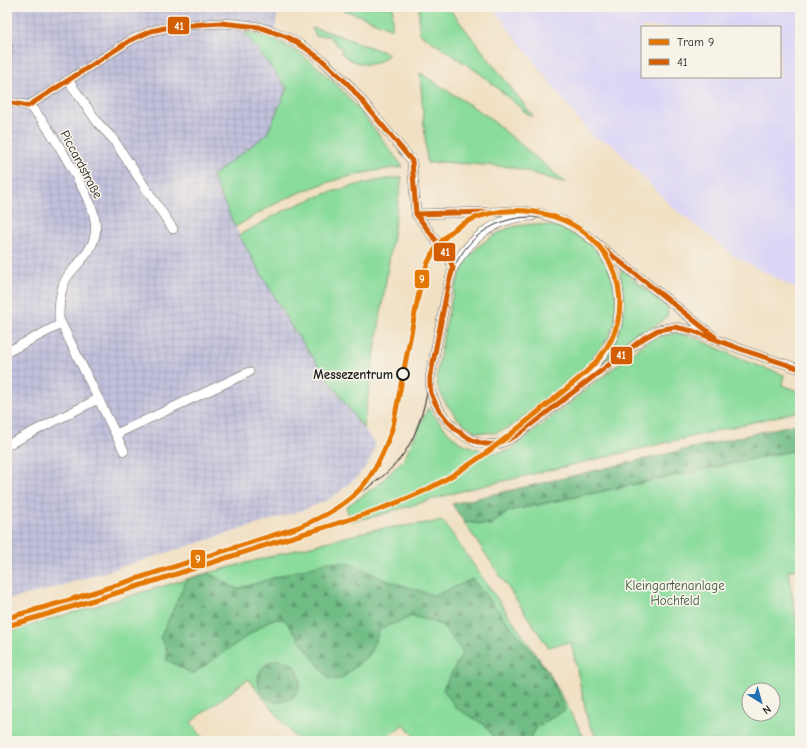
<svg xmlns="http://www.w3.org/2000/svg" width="807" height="748" font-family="'Comic Neue',sans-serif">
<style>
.built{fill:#dcd5f6;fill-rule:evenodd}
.industrial{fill:url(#industrial-grid)}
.green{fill:#8adc9c;stroke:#537c5c;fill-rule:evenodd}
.forest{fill:url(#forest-firs);stroke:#466c50}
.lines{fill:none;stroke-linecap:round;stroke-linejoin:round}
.service-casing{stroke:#676156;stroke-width:10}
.service{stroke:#fff;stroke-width:9}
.tram{stroke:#1c1c1c;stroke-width:1}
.bus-1-casing{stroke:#f7f3e8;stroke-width:8}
.bus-1{stroke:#d35d03;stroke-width:5}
.tram-1-casing{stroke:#f7f3e8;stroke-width:8}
.tram-1{stroke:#e47701;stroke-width:5}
.stop-dot{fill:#f7f3e8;stroke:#1c1c1c;stroke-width:2}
.labels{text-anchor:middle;stroke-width:3.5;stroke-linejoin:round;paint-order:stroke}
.street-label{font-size:13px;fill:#1c1c1c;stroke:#f7f3e8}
.stop-label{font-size:13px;font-weight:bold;fill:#1c1c1c;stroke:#f7f3e8;text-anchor:end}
.park-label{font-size:13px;fill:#3d5642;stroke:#f7f3e8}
.line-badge{stroke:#f7f3e8;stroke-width:1.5}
.badge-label{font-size:11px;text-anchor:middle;font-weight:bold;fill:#fff}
</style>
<defs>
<pattern id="industrial-grid" width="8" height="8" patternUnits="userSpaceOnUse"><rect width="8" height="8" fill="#c2c1dc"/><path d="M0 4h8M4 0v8" fill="none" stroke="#a6a5bc"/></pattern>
<pattern id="forest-firs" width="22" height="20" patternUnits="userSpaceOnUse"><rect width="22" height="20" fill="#6fbc84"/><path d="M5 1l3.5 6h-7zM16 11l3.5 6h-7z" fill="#5a986b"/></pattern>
</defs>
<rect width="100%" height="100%" fill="#f7f3e8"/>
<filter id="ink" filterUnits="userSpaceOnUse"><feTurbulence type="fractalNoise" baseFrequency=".025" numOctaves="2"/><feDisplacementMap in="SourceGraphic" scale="8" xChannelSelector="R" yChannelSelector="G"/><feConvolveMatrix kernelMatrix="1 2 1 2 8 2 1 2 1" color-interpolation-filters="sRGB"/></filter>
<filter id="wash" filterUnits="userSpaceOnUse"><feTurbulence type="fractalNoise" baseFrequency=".012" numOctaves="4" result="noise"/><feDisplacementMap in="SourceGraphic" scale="16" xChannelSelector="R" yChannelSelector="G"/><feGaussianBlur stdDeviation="0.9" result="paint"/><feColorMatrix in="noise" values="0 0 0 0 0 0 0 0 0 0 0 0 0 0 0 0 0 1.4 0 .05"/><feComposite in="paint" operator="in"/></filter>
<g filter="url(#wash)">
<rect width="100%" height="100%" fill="#f1e0c3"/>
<path class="built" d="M492,7H800V291L736,257L670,205L612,144L592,137ZM642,27H780V77H642Z"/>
<path class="industrial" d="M7,7H278L275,32L238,24L287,88L267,134L212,176L237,231L293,329L375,444L372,456L367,465L358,476L339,492L326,501L303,510L54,588L7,600Z"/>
<path class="green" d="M335,7H393L392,29L361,16Z
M419,7H448L533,116H530L481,74L419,33Z
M312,28L329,32L389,54C385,57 382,60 378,62C364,68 351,61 341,53L342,49L328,36H316Z
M244,32C316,42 362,114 403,167C363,171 321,182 285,199C268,207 252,217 235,227L212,176L267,134L287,88Z
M420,73L487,116L566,183L512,167L442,162L427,163Z
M402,177L363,428L293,329L239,235C255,227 271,217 288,209C323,192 363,182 402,177Z
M534,224L559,227L574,234L587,242L595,249L608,266L616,292L615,322L609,336L595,357L574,376L509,428L494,433L476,432L458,419L445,402L437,385V372C443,342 452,275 472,253C481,243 500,230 513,227C520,225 527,225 534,224Z
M620,268L668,308L667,317L603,363C615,344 624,324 624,302C624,291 621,279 620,268Z
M677,333L696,338L745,361L784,375L782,385L800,392V411L461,491L376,516L351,521L346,507L378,485L404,459L428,408L447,431L459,442L482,451L496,453L510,450L644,344L655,337Z
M800,449V568L788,571L800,639V741H598L588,721L571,642L548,647L464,522L491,525L509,511ZM749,690H773V714H749Z
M443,521L549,673L586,741H418L404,724L382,741H298L248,679L191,722L202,737L196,741H7V633L17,629L208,573L372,530Z"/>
<path class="forest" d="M800,423V449L509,511L491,525L464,522L452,504Z
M327,562L354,564L385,580L415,589L434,596L472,579L549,673L565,710L538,726L528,741H496L485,725L456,708L443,689L463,652L442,625L413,616L380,629L369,655L341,679H329L284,619L270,620L193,674L167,660L166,648L160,638L187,579L208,573L237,589Z
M258 681a21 21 0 1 1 42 0a21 21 0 1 1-42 0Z"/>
</g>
<g filter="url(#ink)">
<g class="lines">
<defs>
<path id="service" d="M7,44L8,48L7,56
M68,80L98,123L113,139L173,229
M7,102C13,103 22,103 28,106C44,114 81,184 90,203C94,213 97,224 95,235C92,251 80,261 70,273C60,285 59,303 59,319L124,451
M28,106L131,40L151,31L174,26L221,23L238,24L259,27L275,32L287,37L304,47L322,60L348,84L412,161L416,214L449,258L453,268L448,286L430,378C430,383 430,389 431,393C440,418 468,449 497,444C504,443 511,438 517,435L644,338L658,330L675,327L693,331L746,351L800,369
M416,214L525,211L542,214L564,221L585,234L713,336
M453,268C470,238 496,217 532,216
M7,352L61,324
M585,380C589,375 592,369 595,364C599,358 605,354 608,347C625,316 623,281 603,252
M116,434L249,372
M7,445L98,399"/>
</defs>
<use href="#service" class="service-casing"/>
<use href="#service" class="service"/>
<path class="tram" d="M343,505C364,491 386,477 402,456C421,430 426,399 432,367C438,337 443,307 450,277C470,221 524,204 576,227"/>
<defs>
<path id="bus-1" d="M7,102L28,106L131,40L151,31L174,26L221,23L259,27L287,37L304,47L322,60L348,84L412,161L416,214L449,258L453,268L448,286L430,378C430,383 430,389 431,393C440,419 468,448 497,444C504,443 511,438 517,435L644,338L658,330L675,327L693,331L746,351L800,369
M416,214L525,211L542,214L564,221L585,234L715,337"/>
</defs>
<use href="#bus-1" class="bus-1-casing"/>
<use href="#bus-1" class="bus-1"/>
<defs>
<path id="tram-1" d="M7,618L66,601L299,527C354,505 375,482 393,426L421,282C426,263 436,244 452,231C496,197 573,206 605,254C622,280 625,313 611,340C598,366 573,383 551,401C512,434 471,468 424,491C370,516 313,530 257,548C174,575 91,602 7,626"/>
</defs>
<use href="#tram-1" class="tram-1-casing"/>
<use href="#tram-1" class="tram-1"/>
</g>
</g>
<circle class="stop-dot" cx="403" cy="374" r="6"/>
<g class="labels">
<g class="street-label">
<text transform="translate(82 164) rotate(62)" y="5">Piccardstraße</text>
</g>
<g class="stop-label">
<text x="393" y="379">Messezentrum</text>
</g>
<g class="park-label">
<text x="675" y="590">Kleingartenanlage<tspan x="675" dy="15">Hochfeld</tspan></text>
</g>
</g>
<g class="line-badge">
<rect x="167" y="16" width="23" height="19" rx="4" fill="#d35d03"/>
<rect x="433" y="242" width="23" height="20" rx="4" fill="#d35d03"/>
<rect x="414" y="269" width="16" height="20" rx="4" fill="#e47701"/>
<rect x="610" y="346" width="23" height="19" rx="4" fill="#d35d03"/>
<rect x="190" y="549" width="16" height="20" rx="4" fill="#e47701"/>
</g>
<g class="badge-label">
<text x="179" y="30">41</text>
<text x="445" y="256">41</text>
<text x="422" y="283">9</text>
<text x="621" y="359">41</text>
<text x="198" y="563">9</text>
</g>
<rect width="807" height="748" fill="none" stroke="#f7f3e8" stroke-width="24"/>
<rect x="641" y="26" width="140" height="52" fill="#f7f3e8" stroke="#9f9d96"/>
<rect x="649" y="39" width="20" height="6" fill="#e47701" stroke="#9f9d96"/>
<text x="677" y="46" font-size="12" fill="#1c1c1c">Tram 9</text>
<rect x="649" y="59" width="20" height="6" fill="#d35d03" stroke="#9f9d96"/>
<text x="677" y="66" font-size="12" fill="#1c1c1c">41</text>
<g transform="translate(761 702) rotate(143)"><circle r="19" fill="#f7f3e8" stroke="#9f9d96"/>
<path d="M0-3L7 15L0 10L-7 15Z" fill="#1f6fb2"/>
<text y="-6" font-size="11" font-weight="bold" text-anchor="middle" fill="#1c1c1c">N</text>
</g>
</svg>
